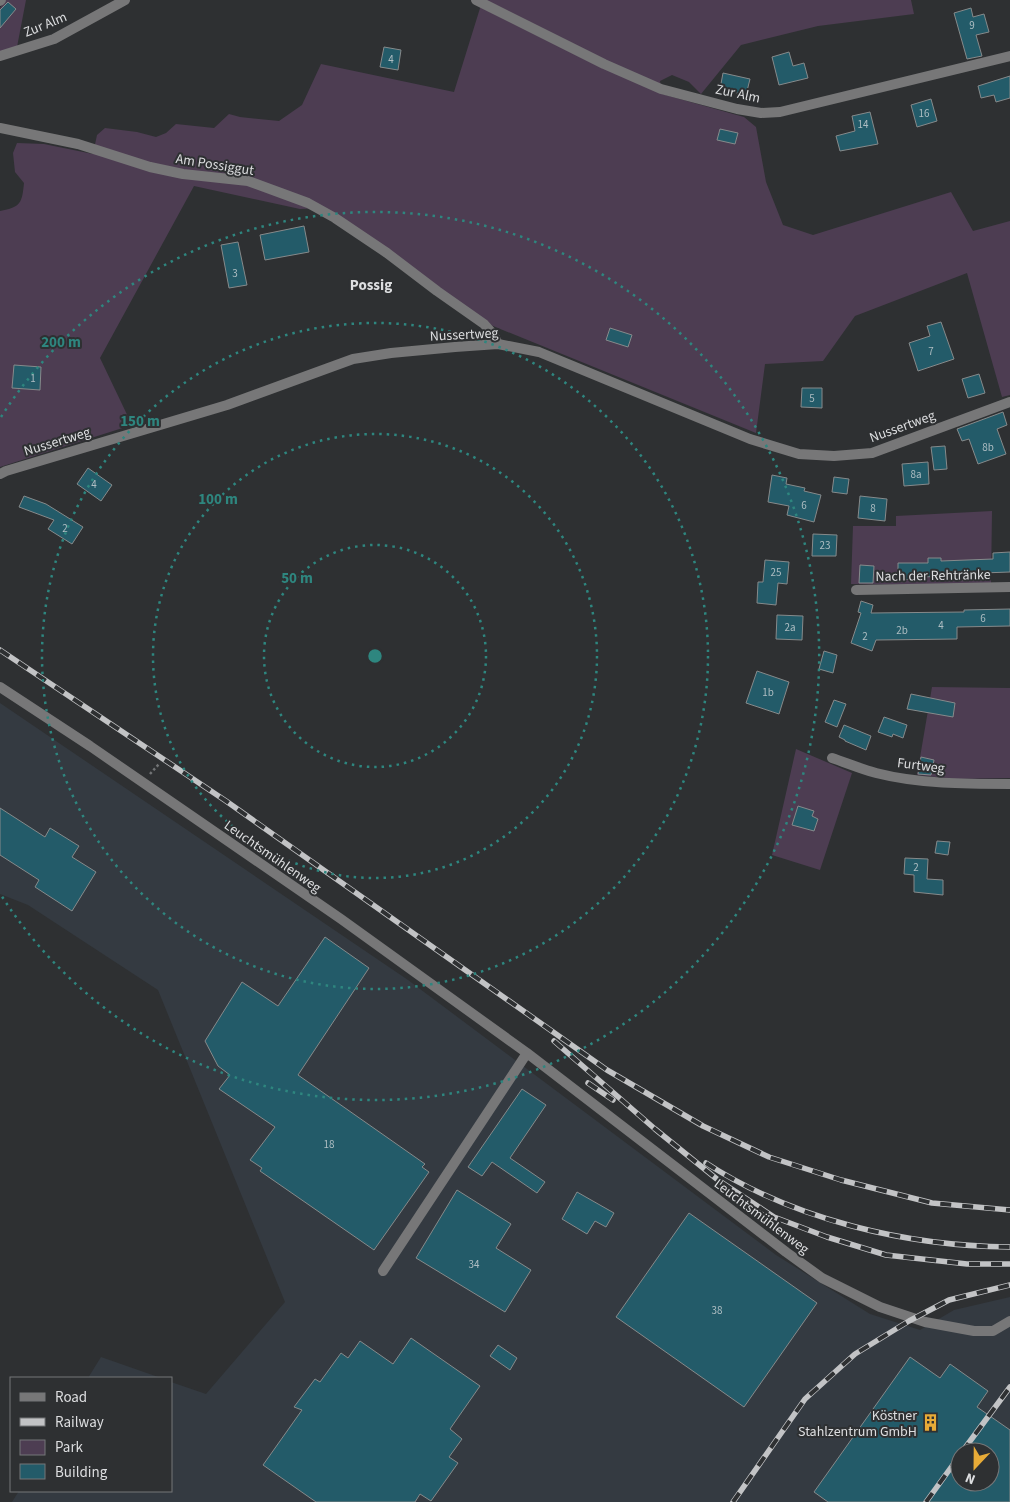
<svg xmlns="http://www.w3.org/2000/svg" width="1010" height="1502" font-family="'Source Sans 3',sans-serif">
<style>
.built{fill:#343a41;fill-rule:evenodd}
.green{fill:#4d3d52}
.building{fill:#235b69;stroke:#868a8b;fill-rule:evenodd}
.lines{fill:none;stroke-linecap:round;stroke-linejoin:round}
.path{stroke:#727476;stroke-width:2.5;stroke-dasharray:2.5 2.5;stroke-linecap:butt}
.minor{stroke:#777778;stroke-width:10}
.rail-casing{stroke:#c2c3c5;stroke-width:5.5}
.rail{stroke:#2e3032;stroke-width:4;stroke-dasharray:11;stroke-linecap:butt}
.ring{fill:none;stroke:#2e867f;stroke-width:2.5;stroke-dasharray:2.5 5}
.labels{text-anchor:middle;stroke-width:4;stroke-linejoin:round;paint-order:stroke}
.number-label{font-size:11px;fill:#aebdc2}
.street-label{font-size:14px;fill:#dddee0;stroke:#2e3032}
.poi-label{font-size:14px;fill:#dddee0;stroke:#2e3032;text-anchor:end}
.neighbourhood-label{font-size:15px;font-weight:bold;fill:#dddee0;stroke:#2e3032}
.centre{fill:#2e867f;stroke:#2e3032;stroke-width:2.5}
.ring-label{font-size:15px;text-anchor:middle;font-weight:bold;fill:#2e867f;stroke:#2e3032;stroke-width:4;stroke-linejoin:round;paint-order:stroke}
</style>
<rect width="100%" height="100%" fill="#2e3032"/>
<path class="built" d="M0,703L408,980L776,1255L870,1314L920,1330L954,1310L1010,1297V1502H12L19,1491H171V1382L206,1394L285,1302L158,990L28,905L0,894ZM960,1452H990V1482H960Z
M101,1357L161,1378H88Z"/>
<path class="green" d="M6,0H26L17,47L0,52V8Z
M480,0H911L914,14L818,26L741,45L701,94L689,82L672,75L660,81L662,94L744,117L756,127L766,182L783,225L813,235L951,192L973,231L1010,221V395L1002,397L967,273L855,316L823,361L765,364L756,433L493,326L321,208L300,209L194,186L100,358L132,425L0,467V211C21,207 22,203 24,183L15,172L13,153L17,143L44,144L93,154L97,135L105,128L137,132L156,137L166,133L176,124L214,128L229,114L240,117L279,121L302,105L321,64L454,92L481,5Z
M992,511L991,583L915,585L851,584L853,526H896V516Z
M932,687L1010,688V778L956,779L917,775Z
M796,749L852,773L820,870L772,855Z"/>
<path class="building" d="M8,2L16,9L0,28V10Z
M971,8L973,17L984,14L989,32L976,35L982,56L967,59L954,13Z
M384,47L401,50L398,70L380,67Z
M789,52L793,66L804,63L808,78L779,85L772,57Z
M723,73L750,79L746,95L720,89Z
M1010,76V98L996,102L994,95L981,98L978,86Z
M931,99L937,121L917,127L911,105Z
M870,112L878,144L840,151L836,136L855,131L852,116Z
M720,129L738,133L735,144L717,140Z
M304,226L309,252L265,260L260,235Z
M238,242L247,285L229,288L221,245Z
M941,322L954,359L918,371L909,343L930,336L927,326Z
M610,328L632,335L628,347L606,340Z
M14,365L41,367L40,390L12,388Z
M979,374L985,393L968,398L962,379Z
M802,388H822V408L801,407Z
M1003,412L1007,425L997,429L1006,454L978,464L969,439L962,441L957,429Z
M945,446L947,469L934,470L931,447Z
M928,462L929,484L904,486L902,464Z
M88,468L112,485L101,501L77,484Z
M772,475L787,478L786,484L805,488L804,491L821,495L814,522L787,515L789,506L768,502Z
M834,477L849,479L847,494L832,492Z
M24,496L46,504L83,527L72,544L48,529L54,520L19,507Z
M860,496L887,499L885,521L858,518Z
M813,534L837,535L836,556H812Z
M1010,552V572L982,573V580H962V576L917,577L918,579L898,580V563H928V558H941V561L993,559V553Z
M765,560L789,562L787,584L778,583L776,605L757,603L758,582H763Z
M860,565L874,566L873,583H859Z
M861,601L873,605L871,613L964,612V610L1010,609V626L957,627V639L876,640L872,651L851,643L861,613L858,612Z
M777,615L803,616L802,640L776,639Z
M824,651L837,655L833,673L819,669Z
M757,671L789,682L779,714L746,703Z
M911,694L955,703L953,717L907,709Z
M834,700L846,704L837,727L825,722Z
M884,717L907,725L903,738L893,734L892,737L878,732Z
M844,725L871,736L866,750L845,741V740L839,737Z
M921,757L934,760L931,775L918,774Z
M798,806L814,811L812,816L818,819L814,831L792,825Z
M0,808L45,837L50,828L79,846L72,857L96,872L72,911L35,887L39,880L0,855Z
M937,841L950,842L948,855L935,853Z
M905,858L928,859L927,879L943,880V895L914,892V875L904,874Z
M325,937L369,968L298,1075L425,1164L422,1167L429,1172L374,1250L260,1171L262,1168L250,1160L275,1127L219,1089L230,1075L218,1066L205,1041L242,982L278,1006Z
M522,1089L546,1105L510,1158L545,1182L537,1193L492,1162L482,1176L468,1167Z
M457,1190L511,1224L496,1248L531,1270L505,1312L416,1258Z
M577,1192L614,1213L606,1227L595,1221L587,1234L562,1219Z
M689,1213L817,1303L744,1407L616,1317Z
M411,1338L480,1386L450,1429L462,1439L449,1457L458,1463L431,1501L420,1494L415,1502H316L263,1465L302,1410L294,1407L315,1379L320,1382L341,1353L348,1358L360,1341L393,1364Z
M498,1345L517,1358L510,1370L490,1356Z
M910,1357L940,1378L950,1364L988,1391L977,1407L1010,1430V1502H828L814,1492ZM960,1452H990V1482H960Z"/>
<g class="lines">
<path class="path" d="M150,774L159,764"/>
<path class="minor" d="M476,0L604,64L661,89L737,109L761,113L780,112L1010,56
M0,1L1,0
M0,56L54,39L125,0
M0,128L78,144L150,167L183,174L248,181L308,203L335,218L387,253L437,291L484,324L493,334L498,344
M0,474L6,471L227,405L353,359L391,353L455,347L498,344L539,352L750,439L799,454L834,456L872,453L1010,402
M856,590L1010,587
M0,687L90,746L341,919L527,1053L786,1252L822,1278L880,1307L925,1322L974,1331H993L1010,1321
M832,758C847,763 861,769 876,773C919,784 966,784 1010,784
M383,1271L527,1053"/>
<defs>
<path id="rail" d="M0,650L226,801L607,1070L703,1126L769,1157L841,1180L932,1203L1010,1210
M554,1041L655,1129L718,1180L774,1217L827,1237L886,1255L967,1264H1010
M588,1083L613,1100
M706,1163C794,1220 906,1246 1010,1247
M962,1452L1010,1387
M733,1502L805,1399L855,1354L909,1321L949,1300L1010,1285
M926,1502L960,1455"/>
</defs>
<use href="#rail" class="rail-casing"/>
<use href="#rail" class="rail"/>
</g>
<g class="ring">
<circle cx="375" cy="656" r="111"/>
<circle cx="375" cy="656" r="222"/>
<circle cx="375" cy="656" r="333"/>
<path d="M1 417A444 444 0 1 1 1 895"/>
</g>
<defs>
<symbol id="building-bare" viewBox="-9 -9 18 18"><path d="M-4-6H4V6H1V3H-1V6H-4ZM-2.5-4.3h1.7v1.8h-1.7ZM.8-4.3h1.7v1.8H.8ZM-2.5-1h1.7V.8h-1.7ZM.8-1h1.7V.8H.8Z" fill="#e8ab37" stroke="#2e3032" stroke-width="2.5" paint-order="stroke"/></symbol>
</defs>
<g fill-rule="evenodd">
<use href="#building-bare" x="918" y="1410" width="25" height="25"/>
</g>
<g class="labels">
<g class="number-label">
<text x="972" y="29">9</text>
<text x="391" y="63">4</text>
<text x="924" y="117">16</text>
<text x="863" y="128">14</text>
<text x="235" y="277">3</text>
<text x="931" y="355">7</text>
<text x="33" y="382">1</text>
<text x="812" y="402">5</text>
<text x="988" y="451">8b</text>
<text x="916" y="478">8a</text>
<text x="94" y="488">4</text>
<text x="804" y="509">6</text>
<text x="873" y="512">8</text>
<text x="65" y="532">2</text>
<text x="825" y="549">23</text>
<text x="776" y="576">25</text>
<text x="983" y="622">6</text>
<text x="941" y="629">4</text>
<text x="790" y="631">2a</text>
<text x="902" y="634">2b</text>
<text x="865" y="640">2</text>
<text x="768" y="696">1b</text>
<text x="916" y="871">2</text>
<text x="329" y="1148">18</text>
<text x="474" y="1268">34</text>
<text x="717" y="1314">38</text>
</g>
<g class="street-label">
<text transform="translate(45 24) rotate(-22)" y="5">Zur Alm</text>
<text transform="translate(738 93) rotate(12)" y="5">Zur Alm</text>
<text transform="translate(215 164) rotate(9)" y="5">Am Possiggut</text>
<text transform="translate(464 334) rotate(-3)" y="5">Nussertweg</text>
<text transform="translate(902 426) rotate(-20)" y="5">Nussertweg</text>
<text transform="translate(57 441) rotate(-17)" y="5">Nussertweg</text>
<text transform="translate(933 575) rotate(-1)" y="5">Nach der Rehtränke</text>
<text transform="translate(921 765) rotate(7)" y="5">Furtweg</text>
<text transform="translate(273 856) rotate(35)" y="5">Leuchtsmühlenweg</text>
<text transform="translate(762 1216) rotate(37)" y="5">Leuchtsmühlenweg</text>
</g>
<g class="poi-label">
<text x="917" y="1420">Köstner<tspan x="917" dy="16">Stahlzentrum GmbH</tspan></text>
</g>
<g class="neighbourhood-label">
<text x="371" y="290">Possig</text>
</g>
</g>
<circle cx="375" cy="656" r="8" class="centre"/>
<g class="ring-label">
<text x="61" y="347">200 m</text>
<text x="140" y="426">150 m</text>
<text x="218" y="504">100 m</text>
<text x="297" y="583">50 m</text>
</g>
<rect x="10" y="1377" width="162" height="115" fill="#2e3032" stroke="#747678"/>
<rect x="20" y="1393" width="25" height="8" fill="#777778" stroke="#747678"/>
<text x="55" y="1402" font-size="15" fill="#dddee0">Road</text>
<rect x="20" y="1418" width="25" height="8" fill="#c2c3c5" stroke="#747678"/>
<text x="55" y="1427" font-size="15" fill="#dddee0">Railway</text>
<rect x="20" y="1440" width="25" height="15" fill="#4d3d52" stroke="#747678"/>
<text x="55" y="1452" font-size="15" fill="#dddee0">Park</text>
<rect x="20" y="1464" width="25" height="15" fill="#235b69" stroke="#747678"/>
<text x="55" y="1477" font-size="15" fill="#dddee0">Building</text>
<g transform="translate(975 1467) rotate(202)"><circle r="24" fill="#2e3032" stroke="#747678"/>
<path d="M0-4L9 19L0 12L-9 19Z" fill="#e8ab37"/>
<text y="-8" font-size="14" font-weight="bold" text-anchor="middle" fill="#dddee0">N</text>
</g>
</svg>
